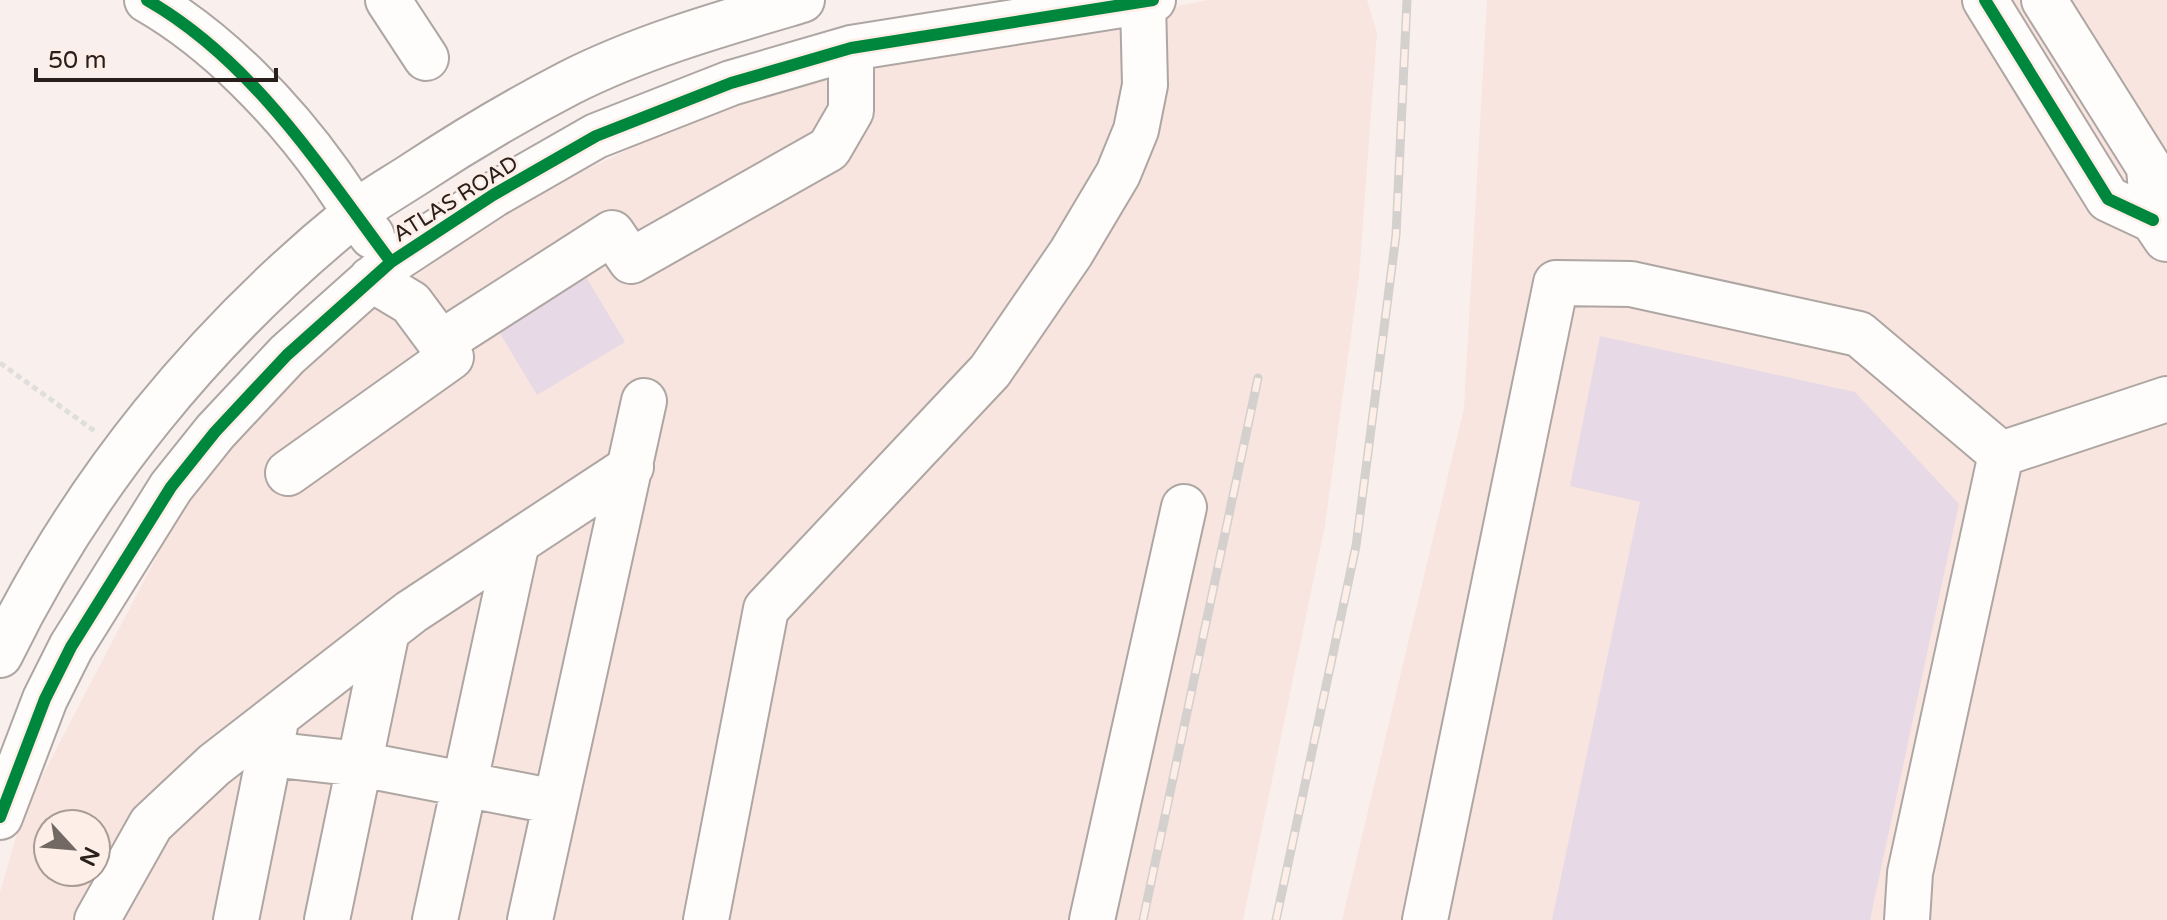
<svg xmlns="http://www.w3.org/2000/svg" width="2167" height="920" font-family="'Varela Round',sans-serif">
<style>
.built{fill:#f8e5df;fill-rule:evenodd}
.building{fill:#e8d9e6}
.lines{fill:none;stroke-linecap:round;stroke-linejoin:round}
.minor-casing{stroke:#aea6a3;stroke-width:48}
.path{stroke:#e0dddd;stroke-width:5;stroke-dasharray:6 4;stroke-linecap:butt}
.minor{stroke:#fefdfc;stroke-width:44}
.rail-casing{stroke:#d3d0ce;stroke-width:9}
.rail{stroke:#feeee8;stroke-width:6;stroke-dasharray:18;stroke-linecap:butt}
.cycleway-casing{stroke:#feeee8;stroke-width:17}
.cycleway{stroke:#00873e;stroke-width:12}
.labels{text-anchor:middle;stroke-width:6;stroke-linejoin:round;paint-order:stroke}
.street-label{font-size:22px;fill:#29201c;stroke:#feeee8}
</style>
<rect width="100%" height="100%" fill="#f9f0ed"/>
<path class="built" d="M1208,0H1367L1377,33L1359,277L1325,525L1243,920H0V892L23,813L198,477L339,330L523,200L727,102L898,60ZM48,824H96V872H48Z
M1487,0H2167V920H1342L1464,408Z"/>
<path class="building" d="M583,272L625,342L537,395L495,325Z
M1600,336L1855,392L1959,504L1870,920H1552L1640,502L1570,486Z"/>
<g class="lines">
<defs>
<path id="minor" d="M147,0C217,40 283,109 330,175C344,195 357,216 372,236
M388,0L426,58
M1985,0L2108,199L2153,220
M2044,0L2149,167L2153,220L2166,239
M442,342L612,233L631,261L829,149L851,111V48
M288,473L451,357L411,303L371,279
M0,655C83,484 205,335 353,215C371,200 393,188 413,175C463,142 515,111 569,83C642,46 724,23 802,0
M269,754L360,764L556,802
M0,817L45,699L71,647L171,487L215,432L287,355L391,262L493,195L596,136L731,83L851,48L1153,0
M97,920L151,824L214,765L411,612L631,467
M236,920L275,726
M327,920L387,631
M435,920L517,542
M530,920L644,401
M706,920L766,609L990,371L1071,253L1118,174L1136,130L1145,85L1143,2
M1092,920L1184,507
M1425,920L1556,283L1631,284L1859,334L2001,454L2167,399
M1907,920L1910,873L2001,454"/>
</defs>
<use href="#minor" class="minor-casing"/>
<path class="path" d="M0,363L96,432"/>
<use href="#minor" class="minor"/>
<defs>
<path id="rail" d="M1143,920L1258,378
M1276,920L1356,546L1396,235L1407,0"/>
</defs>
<use href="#rail" class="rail-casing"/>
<use href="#rail" class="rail"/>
<defs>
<path id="cycleway" d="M147,0C252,60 320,167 391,262
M1985,0L2108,199L2153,220
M0,817L45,699L71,647L171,487L215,432L287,355L391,262L493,195L596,136L731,83L851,48L1153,0"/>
</defs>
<use href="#cycleway" class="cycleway-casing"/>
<use href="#cycleway" class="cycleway"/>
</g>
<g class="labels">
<g class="street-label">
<text transform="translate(455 198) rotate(-32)" y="8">ATLAS ROAD</text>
</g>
</g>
<g transform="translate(72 848) rotate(116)"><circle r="38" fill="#feeee8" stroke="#a99c96" stroke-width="2"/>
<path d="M0-6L14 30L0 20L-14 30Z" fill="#726965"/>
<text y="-12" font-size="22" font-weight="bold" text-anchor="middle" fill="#29201c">N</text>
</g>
<path d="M36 68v12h240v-12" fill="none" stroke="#29201c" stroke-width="4"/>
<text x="48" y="68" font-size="24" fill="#29201c" stroke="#feeee8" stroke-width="6" paint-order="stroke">50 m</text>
</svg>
